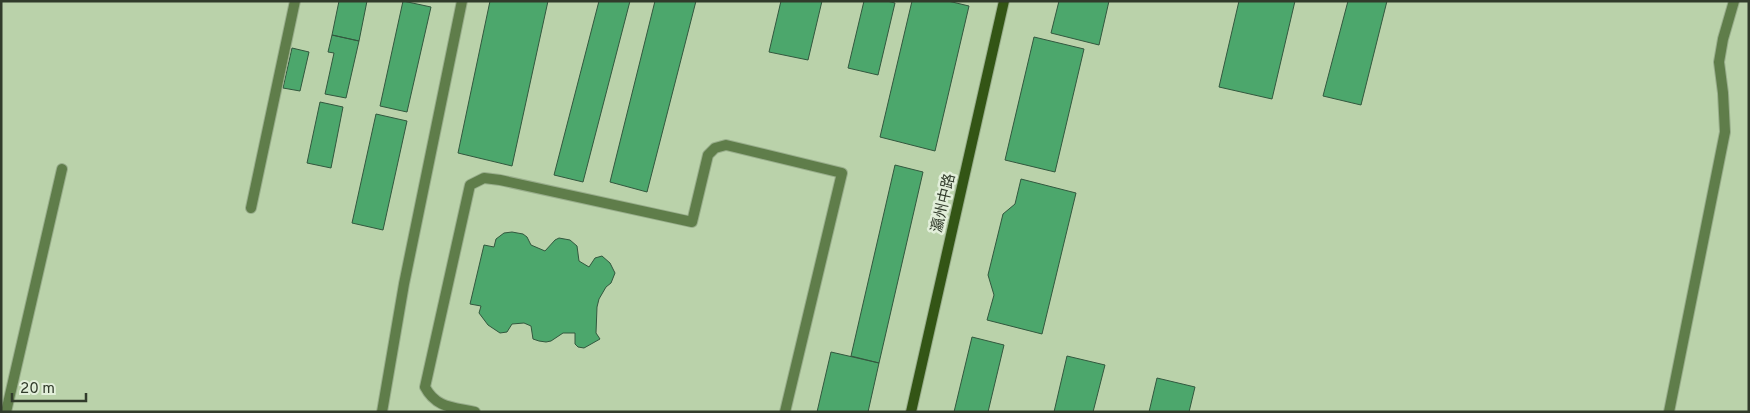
<svg xmlns="http://www.w3.org/2000/svg" width="1750" height="413" font-family="Overpass,'Noto Sans SC',sans-serif">
<style>
.building{fill:#4ca76c;stroke:#32583e}
.lines{fill:none;stroke-linecap:round;stroke-linejoin:round}
.service-casing{stroke:#99ae8c;stroke-width:12}
.minor-casing{stroke:#99ae8c;stroke-width:12}
.secondary-casing{stroke:#99ae8c;stroke-width:12}
.service{stroke:#5f7d4a;stroke-width:10}
.minor{stroke:#5f7d4a;stroke-width:10}
.secondary{stroke:#335515;stroke-width:10}
.labels{text-anchor:middle;stroke-width:5;stroke-linejoin:round;paint-order:stroke}
.street-label{font-size:15px;fill:#313b2b;stroke:#e2efda}
</style>
<rect width="100%" height="100%" fill="#bad2aa"/>
<path class="building" d="M339,1H367L359,41L332,35Z
M403,1L431,7L407,112L380,106Z
M490,1H548L512,166L458,153Z
M599,1H630L583,182L554,175Z
M655,1H696L647,192L610,182Z
M781,1H822L808,60L769,52Z
M864,1H887L895,3L878,75L848,68Z
M912,1H948L969,6L935,151L880,137Z
M1059,1H1109L1099,45L1051,33Z
M1239,1H1295L1272,99L1219,87Z
M1348,1H1387L1361,105L1323,96Z
M332,35L359,41L346,98L325,94L334,53L328,52Z
M1034,37L1084,49L1055,172L1005,160Z
M292,48L309,52L300,91L283,88Z
M320,102L343,107L331,168L307,163Z
M376,114L407,121L383,230L352,223Z
M895,165L923,172L879,363L851,356Z
M1021,179L1076,193L1042,334L987,320L994,295L988,275L1003,214L1015,204Z
M512,232L523,234L527,237L531,245L545,251L555,240L559,238L570,240L577,246L579,261L589,267L595,258L602,256L610,263L615,273L611,283L606,287L599,299L597,307L596,333L600,339L584,348L578,347L575,344V333H563L551,341L546,342L539,341L533,339L531,326L524,323L512,324L507,332L500,333L488,325L479,313L481,306L470,304L484,245L494,247L496,239L504,233Z
M972,337L1004,345L988,412H954Z
M831,352L879,363L868,412H817Z
M1067,356L1105,365L1093,412H1054Z
M1157,378L1195,387L1189,412H1149Z"/>
<g class="lines">
<defs>
<path id="service" d="M475,412C453,407 436,408 425,387L470,185L484,178L500,180L692,222L708,155L715,148L726,145L842,173L785,412"/>
<path id="minor" d="M251,208L295,1
M6,412L62,169
M382,412L404,284L462,1
M1669,412L1725,132L1723,93L1719,62L1723,39L1734,1"/>
<path id="secondary" d="M911,412L1004,1"/>
</defs>
<use href="#service" class="service-casing"/>
<use href="#minor" class="minor-casing"/>
<use href="#secondary" class="secondary-casing"/>
<use href="#service" class="service"/>
<use href="#minor" class="minor"/>
<use href="#secondary" class="secondary"/>
</g>
<g class="labels">
<g class="street-label">
<text transform="translate(943 203) rotate(-77)" y="5">瀛州中路</text>
</g>
</g>
<rect width="1750" height="413" fill="none" stroke="#313b2b" stroke-width="5"/>
<path d="M12 393v8h74v-8" fill="none" stroke="#313b2b" stroke-width="2.5"/>
<text x="20" y="393" font-size="15" fill="#313b2b" stroke="#e2efda" stroke-width="4" paint-order="stroke">20 m</text>
</svg>
